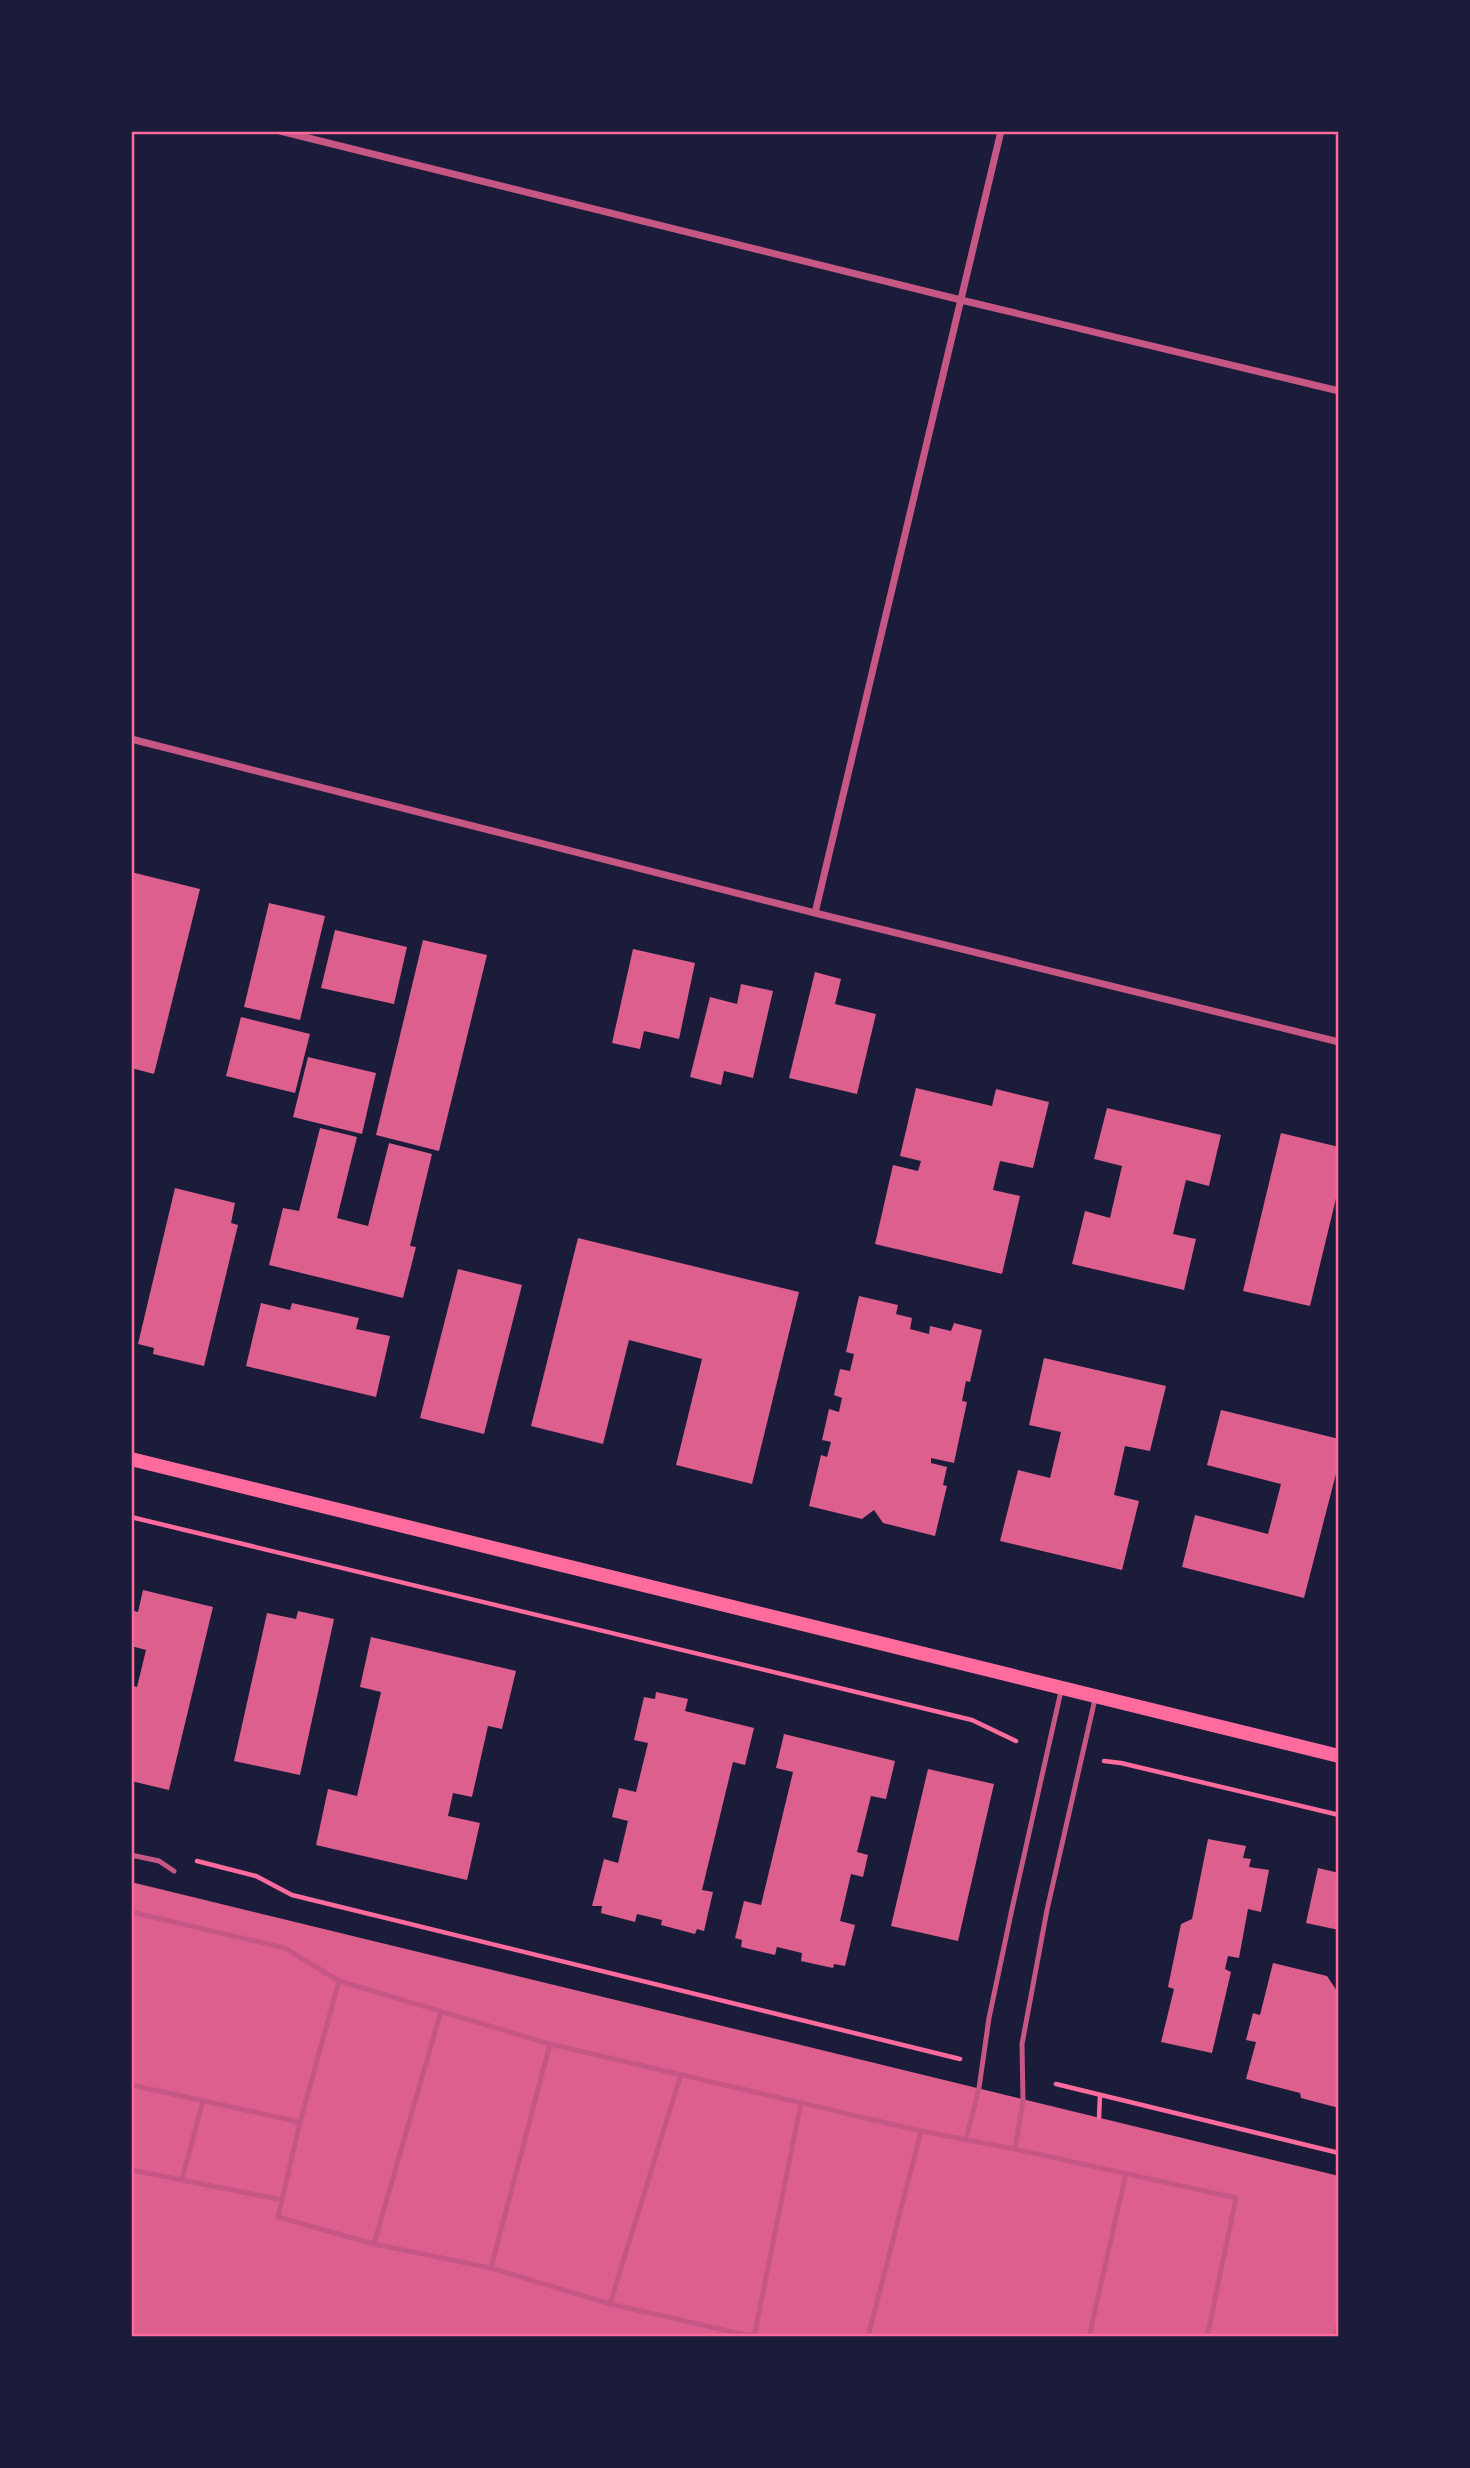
<svg xmlns="http://www.w3.org/2000/svg" width="1470" height="2468" font-family="'Nunito Sans',sans-serif">
<style>
.building{fill:#dd5f8e}
.lines{fill:none;stroke-linecap:round;stroke-linejoin:round}
.path{stroke:#ff6b9d;stroke-width:4.5}
.service{stroke:#c65784;stroke-width:5}
.minor{stroke:#c65784;stroke-width:7}
.secondary{stroke:#ff6b9d;stroke-width:14}
.neatline{fill:none;stroke:#ff6b9d;stroke-width:2.5}
</style>
<rect width="100%" height="100%" fill="#1b1b3a"/>
<path class="building" d="M131,872L200,889L154,1074L131,1068Z
M269,903L325,916L300,1020L244,1007Z
M335,930L407,947L394,1004L321,988Z
M423,940L487,955L439,1151L376,1135Z
M633,949L695,963L679,1039L644,1031L640,1049L612,1043Z
M815,972L841,979L835,1004L876,1014L857,1094L789,1078Z
M741,984L773,991L753,1078L724,1071L721,1085L690,1077L710,997L737,1004Z
M241,1017L310,1034L295,1093L226,1076Z
M308,1057L376,1073L362,1134L293,1117Z
M916,1088L992,1106L996,1089L1049,1102L1033,1168L1000,1161L993,1190L1020,1196L1002,1274L875,1244L893,1165L918,1171L921,1161L900,1156Z
M1107,1108L1221,1135L1209,1186L1186,1180L1173,1234L1196,1239L1184,1290L1072,1264L1085,1211L1110,1218L1122,1166L1094,1159Z
M320,1128L357,1137L337,1218L368,1226L389,1143L432,1154L410,1246L416,1247L403,1298L269,1265L283,1208L299,1211Z
M1281,1133L1339,1147V1186L1310,1306L1243,1291Z
M175,1188L235,1203L231,1223L238,1225L204,1366L153,1354L154,1348L138,1344Z
M578,1238L799,1292L752,1484L676,1465L702,1359L629,1340L603,1444L531,1426Z
M458,1269L522,1285L484,1434L420,1418Z
M859,1296L898,1305L896,1314L912,1318L910,1329L929,1334L930,1326L951,1331L954,1323L982,1330L970,1382L966,1381L962,1401L967,1402L954,1463L931,1458V1463L947,1467L943,1485L947,1486L935,1536L883,1523L874,1510L862,1519L809,1506L821,1455L827,1457L831,1442L822,1440L829,1409L839,1412L842,1398L834,1395L840,1369L850,1371L854,1354L846,1352Z
M261,1303L290,1310L292,1303L359,1318L356,1329L390,1336L376,1397L246,1366Z
M1044,1358L1166,1386L1150,1451L1125,1446L1114,1495L1139,1501L1122,1570L1000,1541L1018,1470L1050,1478L1061,1432L1029,1425Z
M1221,1410L1339,1439V1462L1304,1598L1182,1567L1195,1515L1268,1534L1281,1484L1207,1465Z
M143,1590L213,1607L169,1790L131,1781V1685L137,1687L146,1650L131,1646V1610L138,1612Z
M298,1611L334,1619L300,1775L234,1761L267,1613L296,1619Z
M371,1637L516,1671L502,1729L488,1726L472,1797L453,1793L448,1816L480,1823L467,1880L316,1845L328,1789L357,1796L381,1692L360,1687Z
M656,1692L688,1699L685,1711L754,1728L745,1765L733,1762L702,1890L713,1892L704,1931L697,1929L695,1934L661,1925L662,1920L637,1914L635,1922L601,1913L602,1906H592L604,1859L618,1863L628,1821L612,1817L619,1788L636,1792L648,1743L634,1740L644,1697L655,1699Z
M784,1734L895,1761L886,1799L871,1796L857,1852L868,1855L863,1877L851,1874L840,1921L855,1925L845,1966L834,1964L833,1968L801,1961L802,1953L777,1947L775,1955L741,1947L742,1940L735,1938L744,1901L761,1905L793,1772L776,1768Z
M928,1769L994,1784L958,1941L891,1926Z
M1208,1839L1246,1846L1243,1858L1251,1859L1249,1867L1269,1870L1261,1912L1248,1909L1239,1958L1228,1956L1225,1969L1231,1972L1212,2053L1161,2042L1174,1989L1168,1987L1181,1924L1192,1919Z
M1318,1868L1339,1873V1930L1306,1923Z
M131,1882L1339,2176V2337H131Z
M1273,1963L1327,1976L1339,1994V2108L1301,2098L1300,2093L1246,2079L1256,2042L1246,2040L1253,2013L1260,2015Z"/>
<g class="lines">
<path class="path" d="M131,1517L972,1720L1016,1741
M1104,1761L1121,1763L1339,1815
M197,1861L256,1876L292,1895L960,2059
M1056,2084L1339,2153
M1099,2118L1100,2095"/>
<path class="service" d="M1095,1699L1047,1910L1022,2044L1023,2100L1015,2149L1236,2198L1207,2337
M131,1855L159,1861L174,1871
M131,1912L285,1948L339,1981
M131,2085L300,2122
M966,2139L979,2088L989,2018L1012,1909L1061,1691
M131,2170L182,2180L203,2100
M182,2180L282,2200
M374,2244L441,2011
M491,2268L550,2044
M610,2304L681,2074
M754,2337L801,2103
M755,2337L610,2304L491,2268L374,2244L278,2217L300,2122L339,1981L550,2044L921,2131L1015,2149
M868,2337L921,2131
M1089,2337L1126,2173
M1335,2337L1339,2321"/>
<path class="minor" d="M280,131L961,300L1339,391
M131,739L815,913L1339,1042
M815,913L1001,131"/>
<path class="secondary" d="M131,1459L1339,1756"/>
</g>
<rect width="1470" height="2468" fill="none" stroke="#1b1b3a" stroke-width="266"/>
<rect x="133" y="133" width="1204" height="2202" class="neatline"/>
</svg>
